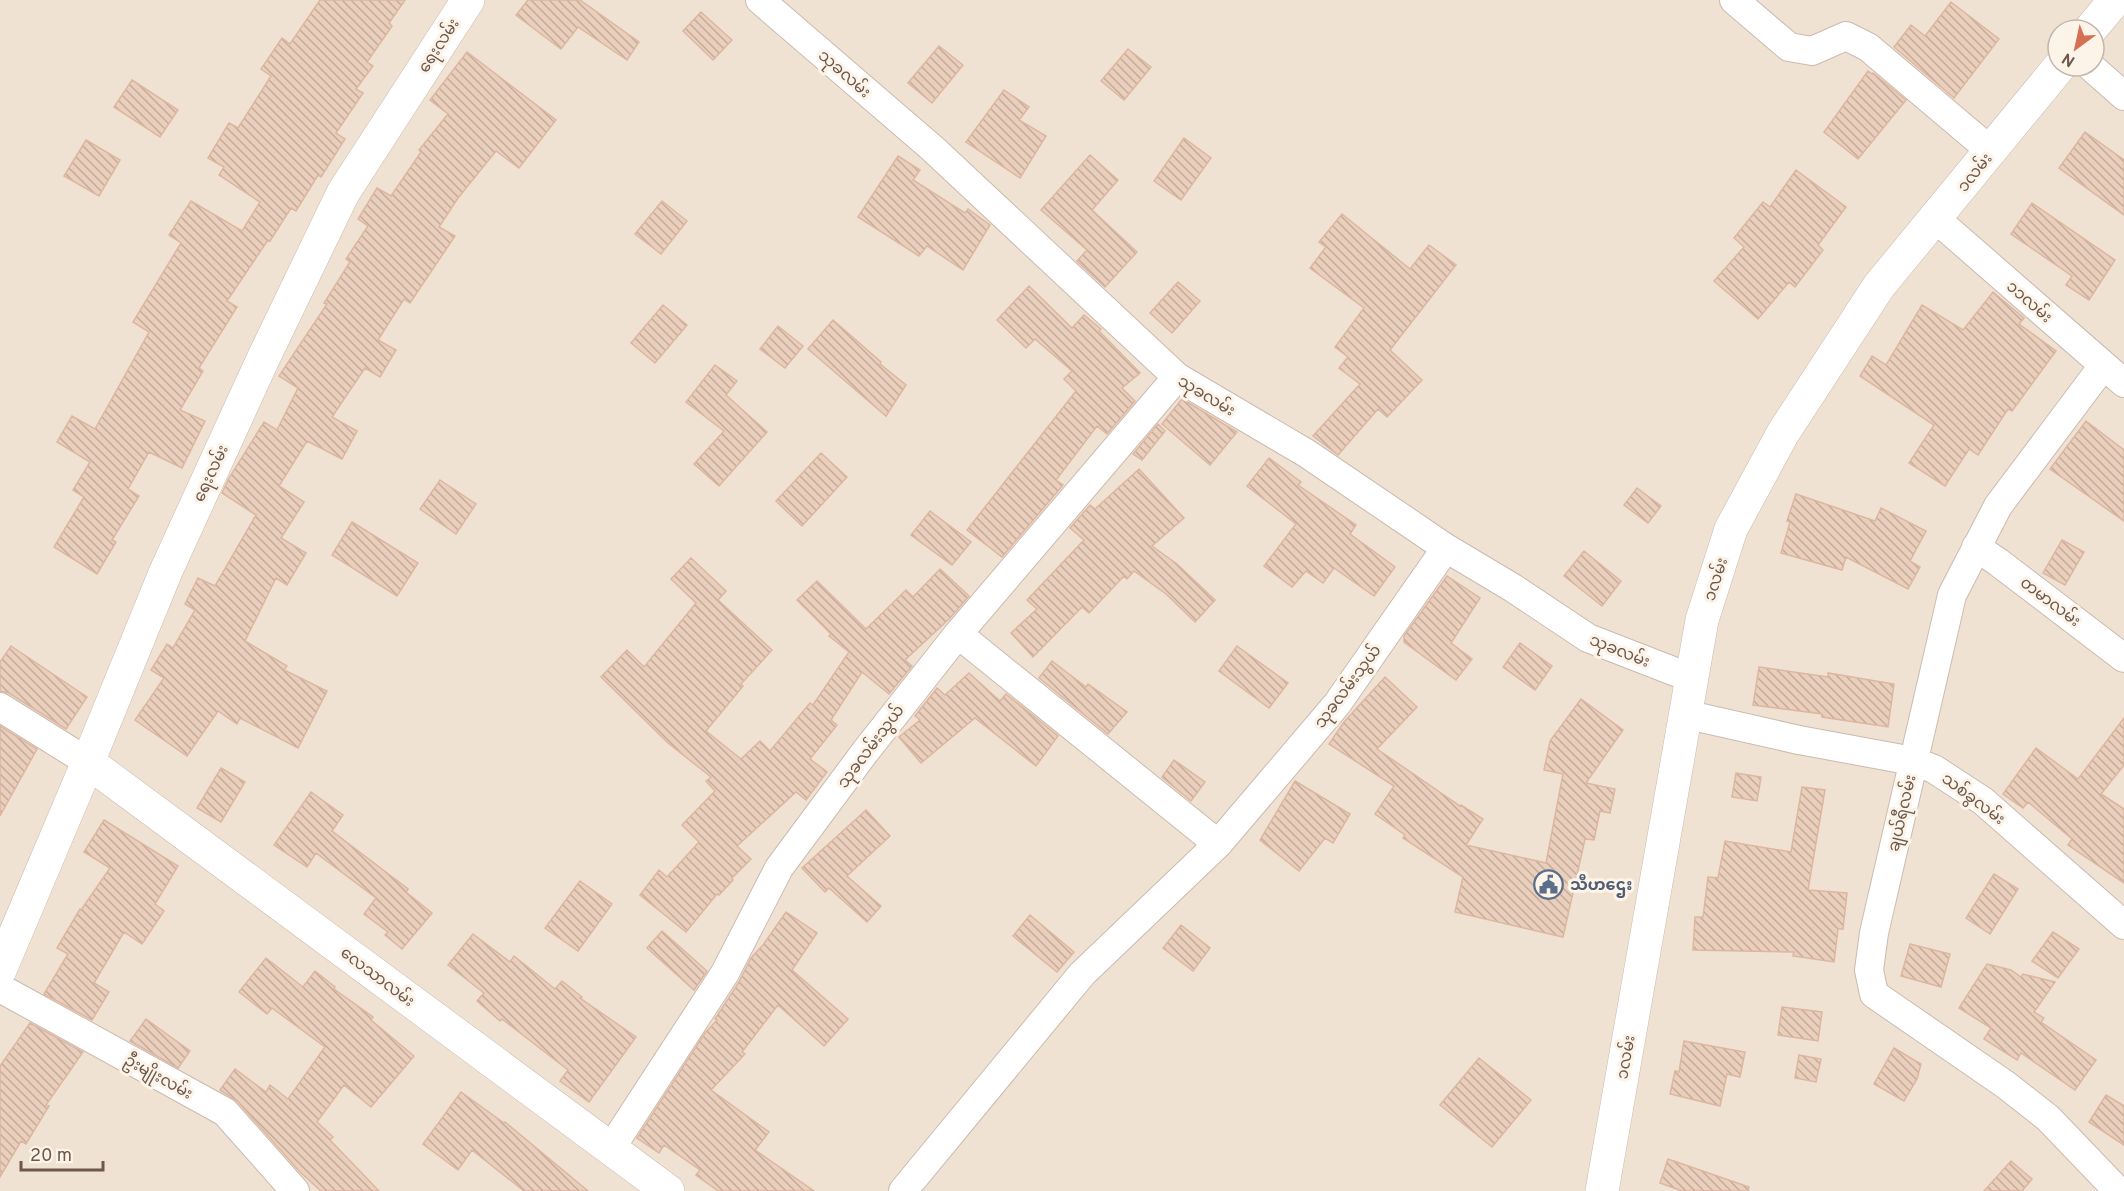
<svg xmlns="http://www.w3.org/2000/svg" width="2124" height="1191" font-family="Overpass,'Noto Sans Myanmar',sans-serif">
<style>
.residential{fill:#f0e2d2;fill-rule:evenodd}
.building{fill:url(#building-back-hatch);stroke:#dcb6a0;stroke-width:1.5}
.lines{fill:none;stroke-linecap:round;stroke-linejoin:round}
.street-casing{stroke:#cbbaae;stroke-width:30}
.secondary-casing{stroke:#cdbaab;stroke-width:34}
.street{stroke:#fff;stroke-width:28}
.secondary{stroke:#fff;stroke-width:33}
.labels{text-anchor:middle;stroke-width:6;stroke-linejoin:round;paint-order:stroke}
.street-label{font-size:16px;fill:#6e574c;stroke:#fcf4e8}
.service-label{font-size:16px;font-weight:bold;fill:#4e5e75;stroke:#fcf4e8;text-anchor:start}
</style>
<defs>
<pattern id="building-back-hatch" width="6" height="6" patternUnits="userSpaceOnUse" patternTransform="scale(1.5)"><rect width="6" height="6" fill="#ebcfbd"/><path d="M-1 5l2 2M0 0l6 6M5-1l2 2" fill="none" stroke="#c3ab9c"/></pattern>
</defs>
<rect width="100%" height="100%" fill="#f9f0e3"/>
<path class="residential" d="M0,0H2124V1191H0ZM2058,30H2094V66H2058Z"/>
<path class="building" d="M320,0H405L389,23L392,26L367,62L373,66L356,89L363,93L336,133L345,139L321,177L318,175L296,211L291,208L270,241L268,240L227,301L237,307L199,368L203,371L180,410L205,421L182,468L149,452L128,489L139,496L112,540L116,542L97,574L54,547L84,497L73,490L90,462L57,442L72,416L95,429L149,332L133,322L181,243L169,235L191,201L242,231L260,202L219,175L224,167L208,158L229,123L238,128L271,76L261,69L282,38L290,44Z
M528,0H580L639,42L627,60L578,27L561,49L516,15Z
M1951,2L1999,39L1954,98L1894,47L1911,25L1925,36Z
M701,12L732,40L713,60L683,31Z
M939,46L963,65L932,103L908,83Z
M1128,49L1151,67L1124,100L1101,81Z
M467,52L556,120L519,168L496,151L458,198L439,227L455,236L410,303L404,299L378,340L396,350L380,377L365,368L332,417L357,431L342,459L307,441L279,486L304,502L281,538L306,553L287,585L276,578L245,641L287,666L284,670L327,691L298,748L240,718L237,724L218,711L187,756L135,720L164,678L151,670L167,644L173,648L195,610L185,604L198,578L215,586L256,515L222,493L229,478L264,422L277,430L298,388L279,376L327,304L324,303L350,262L346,259L368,226L358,219L377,188L391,196L421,152L419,150L448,114L430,100Z
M1868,71L1872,74L1873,73L1906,100L1858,159L1824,132Z
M132,80L178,110L160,137L114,107Z
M1004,90L1029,107L1019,120L1046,136L1020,178L966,142Z
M2085,132L2124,160V215L2059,168Z
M1184,138L1211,158L1181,200L1154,181Z
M86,140L120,160L99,196L64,176Z
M1090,155L1118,180L1092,210L1137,252L1105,287L1077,261L1087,250L1041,210Z
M898,156L920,170L913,180L965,213L968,209L990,225L963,270L927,246L919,256L858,217Z
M1796,170L1846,207L1818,245L1823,250L1795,287L1789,282L1758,319L1714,281L1744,247L1734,238L1763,202L1770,207Z
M662,201L687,221L661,254L635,234Z
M2032,203L2115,260L2089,300L2066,285L2072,276L2011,234Z
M1342,214L1410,269L1429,245L1456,265L1390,350L1422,380L1387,417L1378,409L1338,455L1313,436L1360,384L1339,368L1348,357L1335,347L1364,308L1310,268L1326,247L1319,242Z
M1178,282L1200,301L1172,333L1150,313Z
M1029,286L1072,328L1084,315L1101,329L1099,331L1140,373L1122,388L1135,401L1107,434L1097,426L1056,480L1063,485L1002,557L967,530L1076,391L1064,379L1072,371L1035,339L1026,348L997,320Z
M1993,292L2024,318L2019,324L2056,351L2012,411L2008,409L1978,455L1969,449L1945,486L1909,463L1934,425L1860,376L1872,356L1886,365L1922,305L1963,330Z
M663,305L687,325L655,363L631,343Z
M833,320L881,362L880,364L906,385L886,416L808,349Z
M778,326L803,346L785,368L760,349Z
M715,365L737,381L726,395L767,432L719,486L694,464L724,431L686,402Z
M1182,399L1237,432L1210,465L1162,424Z
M2086,421L2124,450V521L2050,469Z
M1158,424L1165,431L1142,460L1133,454Z
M821,453L847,477L802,526L776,501Z
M1269,458L1301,482L1298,485L1356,525L1350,534L1395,567L1374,596L1334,568L1323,583L1306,571L1292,587L1264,566L1296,524L1247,486Z
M1139,469L1184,518L1152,546L1177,564L1215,600L1195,622L1166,594L1134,571L1127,579L1124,576L1089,613L1082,607L1033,657L1011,633L1037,609L1027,600L1084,540L1070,528L1090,505L1095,509Z
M440,480L476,504L456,534L420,509Z
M1637,488L1661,506L1648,523L1624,505Z
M1796,494L1875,521L1881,508L1926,531L1910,561L1920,567L1908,589L1846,557L1842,570L1781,553L1790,522L1787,521Z
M930,511L971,542L952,565L911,535Z
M352,522L418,563L397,596L332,555Z
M2062,540L2084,552L2065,585L2043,573Z
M1584,551L1621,581L1602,606L1564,576Z
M691,558L726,591L718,600L772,650L741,684L743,686L706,731L741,759L760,741L770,751L810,703L813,705L849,652L829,636L831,634L797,600L817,581L866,629L906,590L913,597L940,569L969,596L950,618L905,660L912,666L889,694L862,672L831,720L837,725L810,759L827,772L806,800L796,792L737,846L751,859L732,878L733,880L719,895L717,894L686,932L640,895L659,870L667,877L699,842L682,825L715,791L706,781L711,777L668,743L601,677L627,650L644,667L696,603L671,579Z
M1447,576L1480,598L1451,643L1472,659L1456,680L1404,642V636Z
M1520,643L1552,666L1535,690L1503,667Z
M11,646L87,697L66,729L9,693L0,691V662Z
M1237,646L1288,683L1269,708L1219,671Z
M1052,661L1086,687L1088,684L1127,712L1108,734L1039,678Z
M1759,667L1828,677V673L1894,684L1888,727L1822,717V714L1753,705Z
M969,673L1000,701L1006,694L1058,736L1036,766L975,718L921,763L899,737L920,720L915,716L937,688L945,695Z
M1385,677L1417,707L1377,749L1460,806L1461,805L1483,819L1466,845L1546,863L1563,774L1544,770L1550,741L1581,699L1623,730L1586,783L1615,789L1610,813L1600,811L1594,840L1585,839L1563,937L1455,912L1463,877L1403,838L1405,835L1375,814L1394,786L1329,744L1344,722Z
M2124,718V765L2101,794L2124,809V883L2068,845L2072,839L2028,802L2023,808L2003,794L2036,748L2078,779Z
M0,726L37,749L0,816Z
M1174,760L1205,782L1191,801L1162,777Z
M221,768L245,782L221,822L197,808Z
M1736,773L1761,777L1757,801L1732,797Z
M1295,781L1350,814L1333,843L1325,838L1299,871L1260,840Z
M1802,787L1825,790L1808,890L1847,893L1843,929H1838L1834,962L1793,956L1794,952L1693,950L1695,917H1703L1708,877L1718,878L1725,841L1791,852Z
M311,792L343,815L332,831L408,889L406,892L432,913L402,949L385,935L388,932L364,914L376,898L316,853L307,867L274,845Z
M866,810L890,836L847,876L881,906L867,922L829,888L825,892L802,868Z
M104,820L178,866L155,904L164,911L142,944L124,932L94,983L109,992L92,1020L44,994L68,954L57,948L80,909L81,910L110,868L84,852Z
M1994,874L2018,889L1990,934L1966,918Z
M580,881L612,904L578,951L545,928Z
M786,912L817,933L792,970L848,1019L824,1046L778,1005L742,1052L745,1054L711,1090L769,1132L755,1150L814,1191H718L696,1175L700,1170L664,1145L659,1153L637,1138L705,1033L717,1020L715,1019L739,982L751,958L763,945Z
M1030,915L1074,952L1057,972L1013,936Z
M1181,925L1210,948L1193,971L1163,948Z
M662,931L707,971L694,990L647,948Z
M2053,932L2079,949L2058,978L2032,961Z
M473,934L510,962L514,956L555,989L562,981L582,997L580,998L636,1037L589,1102L560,1081L568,1070L502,1019L500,1021L477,1001L484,993L448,965Z
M1910,944L1950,954L1941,987L1901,976Z
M266,958L303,987L315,971L335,987L334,989L373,1017L371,1020L414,1056L371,1107L344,1085L317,1122L333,1137L330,1140L379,1191H321L300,1172L237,1101L220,1090L235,1069L266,1092L270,1085L288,1099L325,1047L272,1008L267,1014L239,992Z
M1987,964L2011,970L2021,977L2023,974L2055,982L2034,1012L2044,1018L2041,1022L2096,1060L2075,1090L2021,1053L2017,1060L1984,1039L1991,1028L1959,1008Z
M1782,1007L1822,1012L1818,1041L1778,1035Z
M146,1019L190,1051L178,1068L130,1041Z
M30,1023L83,1052L46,1105L49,1106L26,1144L21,1141L0,1177V1066Z
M1684,1041L1745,1052L1740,1077L1727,1074L1720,1106L1670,1094L1675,1071L1679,1072Z
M1894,1048L1921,1064L1917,1079L1904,1101L1874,1084Z
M1799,1055L1821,1059L1816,1082L1795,1078Z
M1479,1058L1531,1100L1492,1147L1440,1105Z
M461,1092L504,1123L505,1122L588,1191H524L472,1150L458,1170L423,1144Z
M2106,1095L2124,1106V1145L2089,1122Z
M1668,1159L1749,1187L1748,1191H1682L1660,1183Z
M2011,1161L2032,1179L2022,1191H1984Z"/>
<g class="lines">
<defs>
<path id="street" d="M760,0L932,148L1177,377L1306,453L1446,548L1513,588L1588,638L1691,678
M1734,0L1789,47L1812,51L1846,36L1868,47L1991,151
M2090,66L2124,96
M1936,219L2124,383
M2103,366L1998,506L1952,595L1874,933L1869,970L1874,994L2006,1085L2048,1118L2118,1191
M1976,547L1998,562L2124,658
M958,634L1218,844
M0,707L88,762
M1684,714L1799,740L1913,761L1934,769L1983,801L2124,925
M0,988L225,1112L295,1191
M611,1148L725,973L779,868L865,752L958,634L1177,377
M903,1191L1082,974L1218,844L1337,704L1446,548"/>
<path id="secondary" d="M2090,30L2115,0
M88,762L668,1191
M0,970L88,762L166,571L263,359L343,193L468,0
M1602,1191L1702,620L1731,529L1783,433L1879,286L2060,66"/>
</defs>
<use href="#street" class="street-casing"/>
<use href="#secondary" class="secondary-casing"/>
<use href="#street" class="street"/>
<use href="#secondary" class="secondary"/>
</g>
<defs>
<symbol id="civic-ring" viewBox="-11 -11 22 22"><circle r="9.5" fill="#fcf4e8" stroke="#5c6f8a" stroke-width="1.5"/><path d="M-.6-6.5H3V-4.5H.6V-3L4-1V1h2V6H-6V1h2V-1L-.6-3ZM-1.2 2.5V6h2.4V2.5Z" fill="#5c6f8a"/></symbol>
</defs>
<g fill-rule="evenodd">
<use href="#civic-ring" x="1532" y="868" width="33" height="33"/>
</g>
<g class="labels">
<g class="street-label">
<text transform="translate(438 45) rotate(-57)" y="6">ရေးလမ်း</text>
<text transform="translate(845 73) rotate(41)" y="6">သုခလမ်း</text>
<text transform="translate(1974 172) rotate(-51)" y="6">၁လမ်း</text>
<text transform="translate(2030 301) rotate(41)" y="6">၁၁လမ်း</text>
<text transform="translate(1207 395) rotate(31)" y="6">သုခလမ်း</text>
<text transform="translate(210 473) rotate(-65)" y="6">ရေးလမ်း</text>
<text transform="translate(1715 579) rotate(-72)" y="6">၁လမ်း</text>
<text transform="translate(2051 601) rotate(37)" y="6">တမာလမ်း</text>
<text transform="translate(1620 650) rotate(22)" y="6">သုခလမ်း</text>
<text transform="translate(1347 686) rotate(-53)" y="6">သုခလမ်းသွယ်</text>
<text transform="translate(870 746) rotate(-53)" y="6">သုခလမ်းသွယ်</text>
<text transform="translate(1974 798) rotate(37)" y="6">သစ်ခွလမ်း</text>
<text transform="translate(1901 813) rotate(-77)" y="6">ချယ်ရီလမ်း</text>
<text transform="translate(378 976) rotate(37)" y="6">လေသာလမ်း</text>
<text transform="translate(1625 1057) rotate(-80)" y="6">၁လမ်း</text>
<text transform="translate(159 1076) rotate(29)" y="6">ဦးမျိုးလမ်း</text>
</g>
<g class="service-label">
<text x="1570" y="890">သီဟဌေး</text>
</g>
</g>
<g transform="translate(2076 48) rotate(213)"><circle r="28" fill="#fcf4e8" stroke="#c3b5aa" stroke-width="1.5"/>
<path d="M0-4.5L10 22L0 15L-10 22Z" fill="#d57055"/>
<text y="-9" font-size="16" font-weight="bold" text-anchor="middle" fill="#6e574c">N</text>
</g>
<path d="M21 1161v9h82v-9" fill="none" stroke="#6e574c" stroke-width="3"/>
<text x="30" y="1161" font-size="18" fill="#6e574c" stroke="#fcf4e8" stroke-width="4.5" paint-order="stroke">20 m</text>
</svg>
